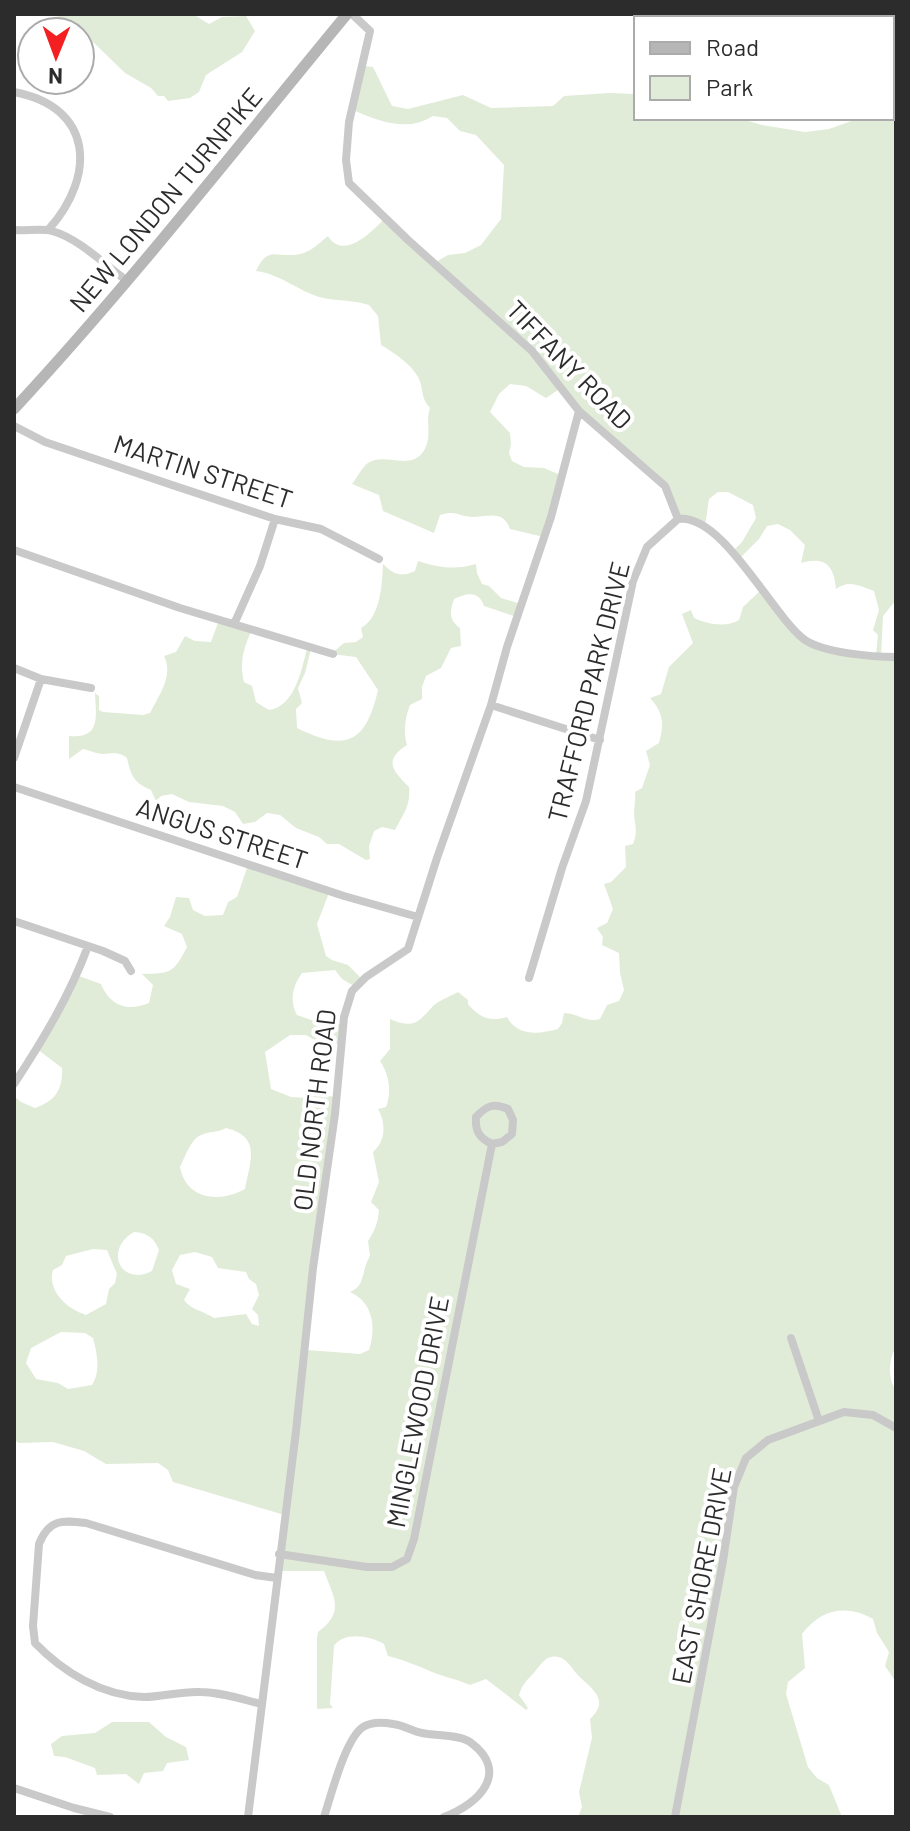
<svg xmlns="http://www.w3.org/2000/svg" width="910" height="1831" font-family="Barlow,sans-serif">
<style>
.green{fill:#e1ecd8;fill-rule:evenodd}
.lines{fill:none;stroke-linecap:round;stroke-linejoin:round}
.street{stroke:#c9c9c9;stroke-width:8}
.secondary{stroke:#b6b6b6;stroke-width:11}
.labels{text-anchor:middle;stroke-width:8;stroke-linejoin:round;paint-order:stroke}
.street-label{font-size:26px;fill:#2c2c2c;stroke:#fff}
</style>
<rect width="100%" height="100%" fill="#fff"/>
<path class="green" d="M54,14H193L209,24L222,17L246,16L255,31L242,52L206,75L199,92L190,98L168,101L164,96H158L151,88L125,73L92,41Z
M885,14H896V600L883,616L881,657L896,658V1347C889,1358 887,1379 896,1390V1682L885,1666L889,1652L877,1633L873,1619C846,1604 821,1609 802,1634L805,1668L788,1682L786,1694L808,1767L817,1778L829,1785L842,1817H578L582,1807L579,1792L592,1738L590,1719C612,1698 589,1688 576,1673C570,1665 563,1654 551,1657C544,1658 538,1668 533,1674C526,1681 522,1685 519,1695L528,1708L526,1710L486,1679L470,1685C457,1679 444,1677 432,1672C416,1665 404,1660 388,1656L384,1644C370,1636 344,1631 334,1646L330,1704L333,1708L317,1709V1637L318,1632C345,1612 334,1598 324,1571H281L288,1516L173,1482L168,1470L158,1463L106,1464L84,1451L53,1442L19,1443L14,1440V1096L21,1102L35,1108C55,1101 63,1090 62,1068L37,1049L79,976L101,984C110,1006 127,1012 149,1003L153,985L142,974C171,973 173,974 187,947L182,934L164,926L170,917L176,897L189,898L193,910L205,916L223,915L228,902L237,897L248,865L329,893L317,924L326,956L332,960L348,965L363,980L354,986L342,979L335,970L302,973C293,985 289,1001 297,1015L317,1022L343,1024L341,1044L318,1042L306,1035H290L265,1052L271,1089L291,1097L307,1098L315,1094L335,1097L307,1350L360,1354L369,1350C376,1328 374,1303 350,1292C366,1286 361,1270 370,1256L368,1241C375,1230 378,1223 379,1210L371,1202L379,1182L373,1152C386,1141 386,1123 378,1109L386,1107C392,1092 389,1074 380,1061L390,1049V1019C415,1030 419,1021 434,1005C440,1000 451,996 458,992L468,1000V1004C480,1018 490,1022 507,1017C518,1037 539,1034 558,1029L562,1023L564,1013C578,1013 585,1023 600,1019L607,1005L619,1001L624,990L620,973L619,953L602,945L603,937L597,928L607,923L613,909L604,884L611,882L626,867L625,846L633,844C638,832 635,826 634,814C634,807 636,800 635,792L642,788L650,765L646,751L659,743C664,725 664,713 650,698L661,694L669,667L693,643L682,614L691,610L694,618C707,624 726,628 739,620L743,607L762,589L807,642L876,655L878,635L873,630L879,610L874,591C860,586 849,579 836,589C834,565 825,556 801,563L805,545L790,530L778,524L767,526L759,539L740,558L732,552L742,542L756,518L753,505L728,492H718L709,499L705,526L678,519L665,485L582,413L561,388L546,398L526,386L510,384L499,394L490,412L510,433L511,444L509,453L512,461L524,467L544,468L563,476L544,537L510,529C503,509 487,517 472,517C457,516 457,510 440,515L434,533L383,511L379,495L352,484C357,478 362,467 368,463C385,452 409,471 423,452C433,438 425,422 430,408C420,398 424,388 418,377C411,364 393,352 381,345L378,316L369,305C354,300 339,301 323,298C299,292 281,274 256,271C268,244 278,259 300,254C311,252 319,243 328,236C343,261 372,232 384,219L434,263L448,255L465,253L481,245L501,219L504,165L476,135L460,131L447,118L433,116C408,132 381,122 355,111L364,66L373,67L392,106L408,109L463,95L491,108L553,106L564,96L609,93L636,94V118H738L762,125L805,132L829,129L860,118H892V18H886ZM226,1128C262,1137 250,1161 245,1189C220,1203 186,1200 180,1167C185,1157 191,1139 201,1135C210,1131 217,1133 226,1128ZM134,1232C148,1233 154,1238 159,1250L152,1271C121,1287 103,1250 134,1232ZM93,1249L107,1250L117,1274L115,1283L109,1289L106,1304L86,1315C67,1309 47,1291 53,1270L62,1265L66,1256ZM195,1252L212,1257L218,1268L246,1272L249,1279L256,1284L259,1295L252,1309L258,1315L259,1326L252,1324L246,1314L214,1318C204,1311 191,1310 184,1300L190,1289L176,1284L172,1270L180,1255ZM61,1332L85,1333L93,1338C97,1353 101,1371 92,1385L68,1389L58,1383L36,1379L26,1363L31,1348Z
M418,561C439,568 455,570 476,564L477,573L482,584L489,586L501,598L521,604L517,617L484,606C479,590 466,593 454,599C450,612 448,619 460,628L461,646L451,648L441,668L426,676L422,687V699L410,705C405,718 403,732 407,745C382,761 394,772 409,787C411,806 403,814 395,830L382,827L374,831L369,846L370,859L366,860L339,844H327L319,837L296,828L280,815L267,813L255,822L243,824L235,812L223,806L189,802L172,794L161,796L156,801L151,790C134,783 131,776 127,758C117,751 114,754 103,754C97,754 89,750 83,749L69,759V736C101,739 96,717 95,693L99,696V710L103,712L143,715L150,713C159,695 174,676 164,656L176,652L185,636L195,641L211,642L219,620L252,629C244,648 239,661 244,682L252,686L256,702L269,710C295,706 301,671 307,649H311L305,673L298,688L302,703L296,709L297,728C347,753 366,742 378,690L356,657L331,654L344,643L356,642L363,637L361,628C381,617 382,584 383,564C394,574 400,578 415,571Z
M112,1722H149L166,1737L186,1747L189,1760L167,1763L163,1771L144,1773L139,1784L126,1774L97,1775L95,1768L65,1757L54,1756L51,1744L62,1736L95,1733Z"/>
<g class="lines">
<path class="street" d="M352,14L370,31L349,122L346,160L349,183L408,240L532,351L579,411L665,486L678,519
M14,92C94,107 96,176 49,229
M14,230C25,231 43,228 52,231C78,238 104,264 126,280
M14,426L45,442L172,485L275,519L321,529L379,559
M678,519C723,513 772,616 805,640C824,653 873,657 896,657
M14,550L180,608L333,654
M235,622L260,566L275,519
M14,668L41,679L91,688
M491,705L600,740
M14,758L41,679
M14,787L344,896L418,917
M14,921L103,951L125,961L131,971
M529,978L562,868L586,801L633,581L647,547L678,519
M14,1084C43,1040 70,995 88,946
M791,1338L819,1421
M279,1554L367,1567H392L407,1559L414,1539L492,1144C479,1138 475,1131 476,1117C487,1105 494,1103 508,1109L513,1120L512,1134L502,1142L492,1144
M261,1704C241,1699 220,1692 200,1692C181,1691 162,1697 144,1697C102,1696 63,1672 35,1643L33,1626L39,1544C49,1519 62,1520 86,1523L255,1575L277,1578
M14,1788L74,1808L110,1817
M248,1817L296,1431L313,1268L335,1114L344,1017L352,991L366,977L408,949L437,858L491,705L507,647L551,517L579,411
M324,1817C331,1796 345,1739 363,1727C371,1722 383,1722 393,1724C403,1725 412,1731 422,1733C435,1736 459,1734 470,1742C511,1772 479,1804 444,1817
M675,1817L723,1561L734,1487L746,1458L768,1440L844,1412L873,1415L896,1428"/>
<path class="secondary" d="M14,409C131,283 237,147 347,14"/>
</g>
<g class="labels">
<g class="street-label">
<text transform="translate(166 200) rotate(-50)" y="9">NEW LONDON TURNPIKE</text>
<text transform="translate(569 365) rotate(46)" y="9">TIFFANY ROAD</text>
<text transform="translate(203 472) rotate(18)" y="9">MARTIN STREET</text>
<text transform="translate(589 692) rotate(-76)" y="9">TRAFFORD PARK DRIVE</text>
<text transform="translate(222 834) rotate(18)" y="9">ANGUS STREET</text>
<text transform="translate(315 1110) rotate(-83)" y="9">OLD NORTH ROAD</text>
<text transform="translate(418 1412) rotate(-79)" y="9">MINGLEWOOD DRIVE</text>
<text transform="translate(702 1576) rotate(-79)" y="9">EAST SHORE DRIVE</text>
</g>
</g>
<rect width="910" height="1831" fill="none" stroke="#2c2c2c" stroke-width="32"/>
<rect x="634" y="16" width="260" height="104" fill="#ffffff" stroke="#ababab" stroke-width="2"/>
<rect x="650" y="42" width="40" height="12" fill="#b6b6b6" stroke="#ababab" stroke-width="2"/>
<text x="706" y="56" font-size="24" fill="#2c2c2c">Road</text>
<rect x="650" y="76" width="40" height="24" fill="#e1ecd8" stroke="#ababab" stroke-width="2"/>
<text x="706" y="96" font-size="24" fill="#2c2c2c">Park</text>
<g transform="translate(56 56) rotate(181)"><circle r="38" fill="#ffffff" stroke="#ababab" stroke-width="2"/>
<path d="M0-6L14 30L0 20L-14 30Z" fill="#f31f21"/>
<text y="-12" font-size="22" font-weight="bold" text-anchor="middle" fill="#2c2c2c">N</text>
</g>
</svg>
